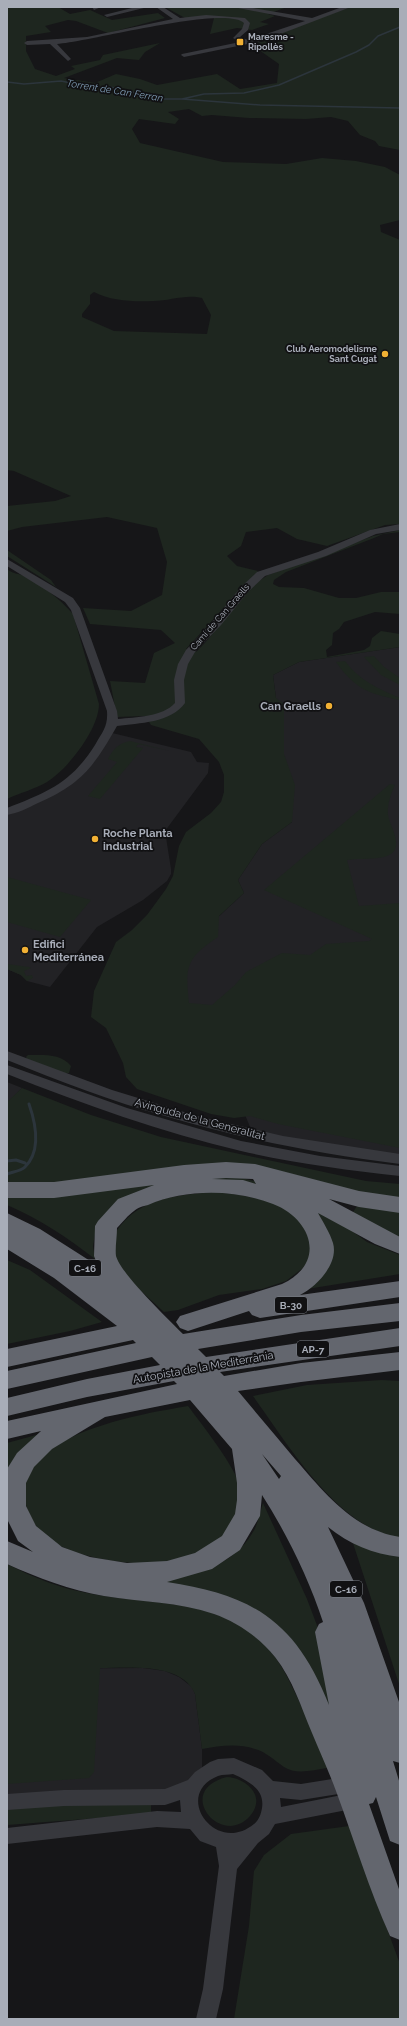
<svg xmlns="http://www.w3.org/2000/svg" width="407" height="2026" font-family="Raleway,sans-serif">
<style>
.built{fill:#222225}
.green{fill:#1e261f;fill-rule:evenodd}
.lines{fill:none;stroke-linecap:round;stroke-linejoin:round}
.stream-far1{stroke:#2c353c;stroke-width:1.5}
.stream{stroke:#2c353c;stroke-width:3}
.minor{fill:#37383d;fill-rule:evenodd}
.highway{fill:#63666e;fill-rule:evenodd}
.poi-dot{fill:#f2b134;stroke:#111113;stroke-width:1.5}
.labels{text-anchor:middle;stroke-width:3.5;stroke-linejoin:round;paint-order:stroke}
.far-poi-label{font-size:9px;font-weight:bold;fill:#a8adb8;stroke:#111113;text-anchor:start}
.far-street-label{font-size:9px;fill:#a8adb8;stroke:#111113}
.far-water-label{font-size:10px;font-style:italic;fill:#7f9bb3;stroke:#111113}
.shield{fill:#111113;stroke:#7b7e86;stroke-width:1}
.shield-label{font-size:10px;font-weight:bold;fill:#a8adb8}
.poi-label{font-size:11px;font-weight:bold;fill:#a8adb8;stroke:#111113;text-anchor:start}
.street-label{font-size:11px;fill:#a8adb8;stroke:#111113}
</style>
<rect width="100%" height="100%" fill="#161618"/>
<path class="built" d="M400,647V1159L253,1134L233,1086L184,1006L185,959L216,919L244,893L238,880L262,844L292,822L273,675L299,662Z
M108,732L191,752L197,762L209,763L208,773L165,831L171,869V874L167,881L143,900L97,927L50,987L27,981L21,975L7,969V812L73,781Z
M7,1082L22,1088L7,1103Z
M143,1668L165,1671L179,1677L192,1687L195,1694L202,1749V1775L165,1797L7,1802V1669Z"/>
<path class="green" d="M7,7H58L70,14L90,10L112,20L158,13L165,18L108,33L76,21L68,20L45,26L51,32L26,36V51L35,69L56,76L75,69L71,66L100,60L103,55L160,43L145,52L139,60L117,58L64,78L95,83L116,74L140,79L157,85L217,74L240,89L277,83L279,64L252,45L319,18L351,7H400V150L379,146L375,141L360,135L348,121L331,117L306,119L249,118L212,115L202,116L189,109L168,112L179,119L175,124L139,119L132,129L140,143L223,162L286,164L322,158L356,161L385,167L400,175V220L380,225L381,232L400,240V524L385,525L327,546L297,539L277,528L246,532L241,546L227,556L237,566L258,571L186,649L196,652L204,644L248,591L259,581L268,575L373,536L400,530V532L383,534L374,538L286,572L274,580L273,584L279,587L304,588L339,598H356L381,592H400V614L375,612L344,622L339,629L333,633L332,645L326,650L327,657L364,650L370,646L372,638L381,631L400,634V647L299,662L273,675L276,698L284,704V754L295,785L292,822L262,844L238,880L244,893L219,916L218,937C186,958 185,967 189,1003L212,1005L235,985L246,972L282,953L310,955L326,944L369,941L372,939L264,890L390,784L395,785C391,793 387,805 388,815C390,827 406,849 387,856C376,860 360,858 347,860L359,906L400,903V1148L278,1124L250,1116L234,1118L211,1114L137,1089L126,1077L123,1063L106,1028L91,1017L94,991L116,942L132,930L147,915L166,889L173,876L179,846L186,832L211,813L221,802L224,792V775L219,762L199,739L151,725L145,716L117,717L110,681L145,683L154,653L175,643L161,630L90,624L83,608L131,611L162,595L167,562L157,528L107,517L22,527L7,531V506L55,501L71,496L14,471L7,470ZM94,292C111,301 134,302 153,301C170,301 185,294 202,298L211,315L207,334L114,331L82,317V314L90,304V295Z
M165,7H287L268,14L275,16L260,22L269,24L252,30L237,28L210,34L214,18H185Z
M7,550L51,580L56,587L7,556Z
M7,569C15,575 18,573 24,576C42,585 60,599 73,614L99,704C99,729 68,769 47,782C35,789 20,793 7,799Z
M374,656L384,667L400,678V685L381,675L364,657Z
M345,661C359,680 378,689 400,698V700C369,694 355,689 336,662Z
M130,741L170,751L138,744L136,747L143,748L100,799L88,796L117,762L108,759C113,749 119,743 130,741Z
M7,877L91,900L60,937L7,922Z
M7,964L29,967L31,968L24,971L26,976L32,975L33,978L27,981L21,975L7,969Z
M28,1055C43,1055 61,1053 71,1066L69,1073H63L27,1059L26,1057Z
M22,1088L91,1115L161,1137L366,1181L400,1184V1200L378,1197L280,1171L59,1187L7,1183V1102Z
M181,1178H242L273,1186L345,1226L367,1242L400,1255V1274L307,1289L329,1258L274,1190L164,1184L95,1234L93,1246L95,1259C68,1238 38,1218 7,1205V1195Z
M213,1192C237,1194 283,1199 299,1220C304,1226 308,1234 312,1241L309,1260L303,1268L286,1281L262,1289L219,1295L178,1310L164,1312L128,1279L117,1263L112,1238C135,1198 171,1196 213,1192Z
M359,1203L400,1210V1239L351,1215Z
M7,1260L30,1270L102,1322L70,1331L7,1344Z
M382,1380L400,1381V1538C337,1528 288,1444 253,1396L307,1385Z
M188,1406C200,1422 238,1470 240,1488C241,1494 238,1502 237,1509C225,1578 112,1569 65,1548C46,1540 31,1525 26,1505C8,1435 142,1414 188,1406Z
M40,1434L7,1475V1443Z
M263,1503L307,1599L321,1636L333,1705L327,1711L292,1645L154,1582C192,1575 232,1568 253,1532C258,1524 260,1512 263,1503Z
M351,1537L400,1555V1687Z
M7,1564C34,1578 62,1589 92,1594C151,1605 219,1598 265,1645C280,1660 289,1680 298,1699C305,1712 326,1755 327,1768C313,1770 296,1775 284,1767C274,1760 266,1752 255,1749C237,1743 219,1746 202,1749L195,1694C182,1662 128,1668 100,1668L94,1772L89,1778L7,1784Z
M227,1777C246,1778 267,1796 250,1816C221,1849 173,1790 227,1777Z
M151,1803V1814L7,1825V1807Z
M349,1826L400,1964V2019H234L249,1926L254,1871L264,1855L291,1834Z"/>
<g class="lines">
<path class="stream-far1" d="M7,82L24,84L61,81L91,87H110L162,99H182L204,94L244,93L279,85L356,52L369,45L378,36L400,27
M182,99L260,105L400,108"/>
<path class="stream" d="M7,1161L16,1160L25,1163
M7,1174C12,1172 21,1171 25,1167C41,1151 36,1124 29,1104"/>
<path class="minor" d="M92,7H101L94,10Z
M136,7H148L107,17L104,15Z
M156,7H163L180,18L206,15L245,18L250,23L248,30L240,37L248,40L305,21L233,7H247L312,18L342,7H351L262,41L184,57L181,55L182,54L240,42L233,38L242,29L244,23C225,5 89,42 57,44L71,59L68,61L50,44L27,45L24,43L27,41L87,37L173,19Z
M400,524V530L376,534L326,556L265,576L248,592L221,625L195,652L188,664L184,680L185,703C171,723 139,723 117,726C94,766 82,784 38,803C28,808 18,813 7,815V808C48,792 71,783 95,745C103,731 108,727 107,711L71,610L65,602L7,566V559L73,598L80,608L117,711L118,719C136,717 162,717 175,703L174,680L178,664L186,650L213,621L240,588L257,572L318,552L370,530Z
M7,1051L112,1090L197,1116L283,1136L400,1154V1164C320,1154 242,1139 165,1116C111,1101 59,1081 7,1060Z
M7,1065L127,1108L241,1141L320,1156L400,1166V1176C347,1170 293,1163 241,1151C161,1132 83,1104 7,1074Z
M234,1758L262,1770L273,1781L301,1784L351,1776L357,1778L360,1784L357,1790L351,1792L301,1800L280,1798L281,1807L357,1792L363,1794L366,1800L363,1806L357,1808L275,1824L269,1834L258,1843L237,1869L223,1989L216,2019H196L203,1989L219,1866L216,1847L200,1841L190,1829L157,1827L7,1844V1828L157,1811L181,1812L180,1800L165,1805L64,1806L7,1810V1794L64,1790L165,1789L188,1780L195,1772L210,1762L218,1759ZM233,1774C248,1781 265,1789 262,1808C261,1814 259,1820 254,1824C215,1856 172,1794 218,1776C223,1774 228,1775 233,1774Z"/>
<path class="highway" d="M226,1162L255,1164L359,1191L400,1197V1213L359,1207L329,1199L400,1237V1254L375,1244L318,1213C323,1222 330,1233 333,1243C339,1264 316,1287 300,1295L400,1281V1297L260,1318L252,1315L249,1311L188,1331L180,1328L176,1322L180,1316L282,1284C327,1263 312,1219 273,1204C235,1189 185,1189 148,1205C143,1206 137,1208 134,1211C128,1215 122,1223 117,1228C117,1237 115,1248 116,1256C121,1274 169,1320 183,1334L301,1315L400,1303V1321L301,1332L198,1349L206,1357L400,1328V1346L220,1372L224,1376L301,1363L400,1352V1370L301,1382L238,1391C257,1414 276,1436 295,1459C324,1492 353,1530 400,1537V1557C373,1554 349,1544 328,1527L364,1603L399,1702L400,1763L393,1761L400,1784V1845L390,1841L376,1797L373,1803L369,1804L400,1892V1940L390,1936C369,1889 354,1840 336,1791C329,1772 320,1752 312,1733C301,1707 293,1680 275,1657C260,1638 237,1622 214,1614C179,1602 141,1602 104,1596C70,1590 38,1578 7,1564V1541L33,1552L18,1541L7,1519V1469L17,1453L41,1431L7,1439V1421L177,1384L174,1381L87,1397L7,1416V1398L87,1379L160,1365L152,1357L7,1389V1371L136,1343L133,1340L7,1367V1349L117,1326L54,1278L7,1249V1213L40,1229L98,1266L94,1256L95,1226L98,1221L118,1199L154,1185L54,1198H7V1182H54L184,1165ZM226,1178L253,1179L256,1184L243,1180L212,1179ZM190,1400L232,1449L237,1483V1500L235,1514L222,1536L195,1553L167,1561L127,1563L90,1557L62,1547L36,1526L26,1506V1483L34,1467L52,1449L105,1417ZM262,1454L281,1476L279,1479ZM262,1495C287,1534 309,1579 323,1622L319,1624L315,1632L329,1705C296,1622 254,1595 167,1582L212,1569L240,1550L260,1516Z"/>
</g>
<g class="poi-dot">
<rect x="236" y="38" width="8" height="8" rx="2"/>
<circle cx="385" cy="354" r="4"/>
<circle cx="329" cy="706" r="4"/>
<circle cx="95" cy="839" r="4"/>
<circle cx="25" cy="950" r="4"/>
</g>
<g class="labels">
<g class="far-poi-label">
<text x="248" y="40">Maresme -<tspan x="248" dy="10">Ripollès</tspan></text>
<text x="377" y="352" text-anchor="end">Club Aeromodelisme<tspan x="377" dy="10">Sant Cugat</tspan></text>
</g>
<g class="far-street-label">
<text transform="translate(220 617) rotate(-49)" y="3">Camí de Can Graells</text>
</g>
<g class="far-water-label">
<text transform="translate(115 90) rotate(9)" y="4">Torrent de Can Ferran</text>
</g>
<g class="shield">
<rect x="69" y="1260" width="32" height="16" rx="3"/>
<rect x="275" y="1297" width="32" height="16" rx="3"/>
<rect x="297" y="1341" width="32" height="16" rx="3"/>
<rect x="330" y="1581" width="32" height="16" rx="3"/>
</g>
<g class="shield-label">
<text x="85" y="1272">C-16</text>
<text x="291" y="1309">B-30</text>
<text x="313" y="1353">AP-7</text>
<text x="346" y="1593">C-16</text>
</g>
<g class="poi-label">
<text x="321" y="710" text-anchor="end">Can Graells</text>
<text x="103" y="837">Roche Planta<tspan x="103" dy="13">industrial</tspan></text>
<text x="33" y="948">Edifici<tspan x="33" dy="13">Mediterránea</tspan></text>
</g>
<g class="street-label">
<text transform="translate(200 1119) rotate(15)" y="4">Avinguda de la Generalitat</text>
<text transform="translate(203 1367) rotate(-10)" y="4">Autopista de la Mediterrània</text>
</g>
</g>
<rect width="407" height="2026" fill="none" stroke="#a8adb8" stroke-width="16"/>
</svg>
